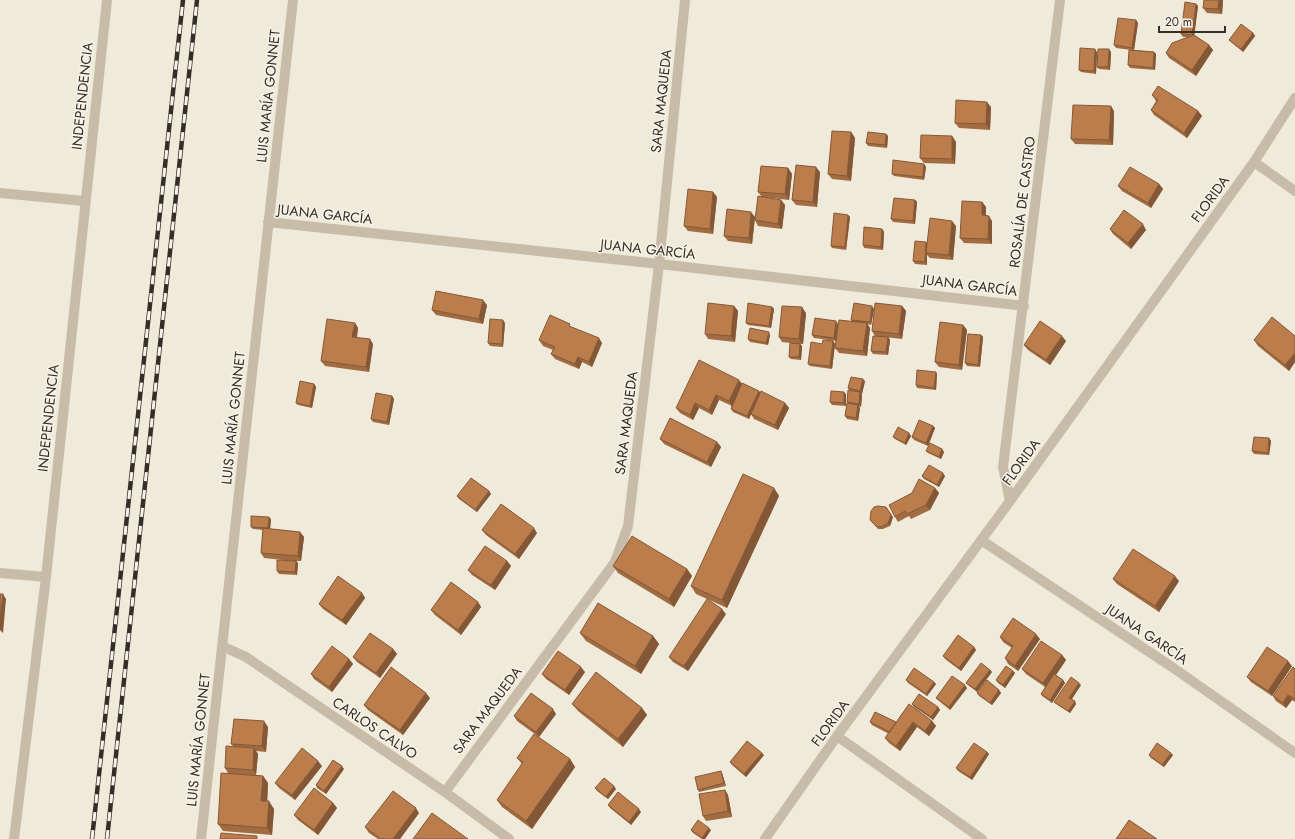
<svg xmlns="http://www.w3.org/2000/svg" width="1295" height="839" font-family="Jost,sans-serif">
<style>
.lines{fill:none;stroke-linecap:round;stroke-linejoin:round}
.minor{stroke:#c7bca8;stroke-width:10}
.rail-casing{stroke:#342e28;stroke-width:4.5}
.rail{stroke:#f8f3e7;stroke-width:3;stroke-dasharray:9;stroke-linecap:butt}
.wall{fill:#a26c42}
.shaded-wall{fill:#845836}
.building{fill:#bc7d4d;stroke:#845836}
.labels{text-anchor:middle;stroke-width:3;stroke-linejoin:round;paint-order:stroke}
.street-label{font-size:14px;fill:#342e28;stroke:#f8f3e7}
</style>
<rect width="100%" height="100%" fill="#f0eadb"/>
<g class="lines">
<path class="minor" d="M1254,162L1295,191
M0,193L84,201
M268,222L659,264L1024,306
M1010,501L1003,467L1060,0
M981,540L1172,667L1295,753
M0,573L46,577
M222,646L246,657L445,792L509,839
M837,736L982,839
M445,792L615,562L628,526L659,264L685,0
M14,839L46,577L107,0
M201,839L293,0
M765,839L837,736L1010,501L1254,162L1295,98"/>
<defs>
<path id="rail" d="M92,839L183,0
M107,839L197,0"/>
</defs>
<use href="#rail" class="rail-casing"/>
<use href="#rail" class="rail"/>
</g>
<path class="wall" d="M1204,0H1223L1222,14L1207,13L1203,8Z
M1196,4L1198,6L1194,35L1209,45L1213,50L1196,76L1169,58L1166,53L1187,37H1183L1181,34Z
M1136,20L1138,23L1134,50L1154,52L1156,54L1155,70L1130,68L1128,65L1131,50L1116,48L1114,45Z
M1253,33L1255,36L1243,52L1231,42L1229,40Z
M1097,52L1096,74L1081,72L1079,70Z
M1111,52L1110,70L1099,69L1097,67Z
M1152,95L1198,111L1202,116L1187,138L1154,115L1151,110L1156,101Z
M991,107L990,130L959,128L955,123Z
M1114,111L1113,145L1075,144L1071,139Z
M851,132L855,138L851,181L832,179L828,174Z
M886,134L888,136L887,148L868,146L866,143Z
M952,136L956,142L955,164L924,163L920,158Z
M924,164L926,167L924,180L894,176L892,174Z
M788,168L792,174L789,200L762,197L758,192Z
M820,172L817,207L796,205L792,200Z
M1159,184L1163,189L1151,208L1122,191L1118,186Z
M713,192L717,197L713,234L688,231L684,226Z
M781,200L785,205L782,229L758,226L755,220Z
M915,200L917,202L915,224L893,222L891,219Z
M982,202L986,207V215L992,221V244L964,243L960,238Z
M848,215L850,217L846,250L832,248L831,246Z
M755,217L752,244L728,241L724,236Z
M956,226L953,260L930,258L927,255V265L915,264L913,261L926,242L927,243Z
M882,229L884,232L883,250L864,248L863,245Z
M1110,229L1146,230L1131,249L1113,234Z
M487,305L483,324L436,315L432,310Z
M734,306L738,311L735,342L708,339L705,334Z
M902,306L906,311L902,339L875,336L872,331Z
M772,307L774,309L771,328L748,325L746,323Z
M874,309L871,325L867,324L870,328L867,356L839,353L835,348L853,322L851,320Z
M806,313L803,344H800L802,346L801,360L791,359L789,357L790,343L782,342L779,337Z
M355,323L358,328L357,337L373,344L369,372L325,366L321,361Z
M505,323L503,347L490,346L488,343Z
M838,324L836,341L814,338L812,335Z
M963,325L967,330L962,370L939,367L935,362Z
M572,327L602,343L592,367L582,362L579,369L555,359L551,354L553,350L543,346L539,340Z
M770,335L768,345L750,342L748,339Z
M981,335L983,337L980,367L967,366L965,363Z
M1295,336V362L1289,371L1258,346L1254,340Z
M888,337L890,340L888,355L873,354L871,351Z
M833,341L835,344L832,369L810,366L808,364L822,344Z
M1066,341L1050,365L1028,350L1024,345Z
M937,374L936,390L917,388L916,385Z
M865,381L862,394L861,393L862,395L861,407L859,406L860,408L858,421L847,419L845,416L847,403V402L850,391L848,388Z
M314,384L316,387L312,408L298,405L296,403Z
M742,384L760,393L785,403L789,408L778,430L754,419L751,414L749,419L733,412L731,409L732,406L719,400L712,415L699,408L693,420L680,413L676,408Z
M846,394V406L832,405L830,402Z
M392,396L394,399L389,425L373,422L371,419Z
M933,426L935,428L928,446L914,440L912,437Z
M909,433L911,436L906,445L895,439L893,437Z
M1269,438L1271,441L1269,455L1254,454L1252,451Z
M660,439L717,442L721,447L711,467L664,444Z
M942,449L944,452L941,459L928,453L926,451Z
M922,476H945L939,487L924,479Z
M774,488L779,496L727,608L696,594L691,586Z
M935,488L939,493L930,510L911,519L909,516L898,522L895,517Z
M489,491L491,494L477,512L459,499L457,496Z
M893,517L890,526L883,529H878L870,520Z
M271,519L270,529L300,532L304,537L301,561H296L298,563L297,575L279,574L277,571L292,561L264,558L261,553L263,530L253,529L251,527Z
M482,530L537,533L519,559L486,535Z
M507,561L511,566L495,590L472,575L468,570Z
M613,566L687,569L692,576L674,607L618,573Z
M1113,579L1179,581L1159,612L1117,584Z
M362,593L365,598L346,625L323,609L319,604Z
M478,602L481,607L461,635L435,615L431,610Z
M726,614L688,671L673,662L669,657Z
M580,633L653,636L659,644L641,674L586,641Z
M1000,637L1040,639L1018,671L1008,664L1005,658L1012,648L1003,642Z
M974,647L976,650L961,671L945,659L943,656Z
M393,649L397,654L380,678L357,662L353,657Z
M1062,655L1066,660L1056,675L1063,680L1065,683L1052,703L1042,696L1041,694L1045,687L1026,674L1022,669Z
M349,659L353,664L332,692L314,679L311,674Z
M1292,666L1272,696L1251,682L1247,677Z
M1295,669V702L1292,700L1286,708L1276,701L1273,696Z
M990,670L992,672L977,692L968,685L966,683Z
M1013,671L1015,673L1005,688L998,683L996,680Z
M585,672L569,695L546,679L542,674Z
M906,680L934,682L936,684L927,696L908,683Z
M1081,685L1072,699L1076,704L1070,713L1056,704L1054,702Z
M967,688L950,710L938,700L936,698Z
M999,690L1001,693L992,705L979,696L977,693Z
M430,698L403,735L368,710L364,705Z
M572,704L642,708L647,715L623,747L578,711Z
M912,704L938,707L940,710L933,720L914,707Z
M556,714L539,737L517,721L514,716Z
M932,721L936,726L929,736L917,727L900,751L889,743L885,738L889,734L872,725L870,722H896V723Z
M268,727L266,752L256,751L258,754L256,775L263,776L268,783L267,801L274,809L272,835L223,831L218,824L228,773L225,768L234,747L231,744Z
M987,752L989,754L972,780L958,771L956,768Z
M764,755L746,777L732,765L730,762Z
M1149,755H1173L1164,767L1151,758Z
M517,758L570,759L575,767L532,829L502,807L497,800L522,764Z
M322,766L295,800L279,788L275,783Z
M344,769L326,794L317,788L316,785Z
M722,773L726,786L699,792L698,790Z
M595,788L616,789L608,799L597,791Z
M725,790L728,795L732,817L706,821L703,816Z
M333,803L337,808L318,835L298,820L294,815Z
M608,805L641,812L631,825L610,808Z
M419,813L400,839H378L369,833L365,827Z
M691,830H711L705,839H702L693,833Z"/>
<path class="shaded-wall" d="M1219,0H1223L1222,14L1218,9Z
M1196,4L1198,6L1194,38L1192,35Z
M1136,20L1138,23L1134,50L1132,48Z
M1253,33L1255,36L1243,52L1241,49Z
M1209,45L1213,50L1196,76L1192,70Z
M1095,49L1097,52L1096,74L1094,71Z
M1109,49L1111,52L1110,70L1108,67Z
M1154,52L1156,54L1155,70L1153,68Z
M987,102L991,107L990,130L986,124Z
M1111,106L1114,111L1113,145L1109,140Z
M1198,111L1202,116L1187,138L1184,133Z
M851,132L855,138L851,181L847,176Z
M886,134L888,136L887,148L885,145Z
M952,136L956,142L955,164L952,159Z
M924,164L926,167L924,180L923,177Z
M816,167L820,172L817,207L813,202Z
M788,168L792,174L789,200L785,194Z
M1159,184L1163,189L1151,208L1148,203Z
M713,192L717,197L713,234L710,229Z
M781,200L785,205L782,229L778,224Z
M915,200L917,202L915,224L913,221Z
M982,202L986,207V220L982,215Z
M751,212L755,217L752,244L749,238Z
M848,215L850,217L846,250L845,247Z
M989,216L992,221V244L988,239Z
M952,221L956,226L953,260L949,255Z
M1143,224L1146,230L1131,249L1128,243Z
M882,229L884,232L883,250L881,247Z
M926,242L928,245L926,253L927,255V265L925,262Z
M483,300L487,305L483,324L479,319Z
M734,306L738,311L735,342L731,336Z
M872,306L874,309L871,325L870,322Z
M902,306L906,311L902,339L899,334Z
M772,307L774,309L771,328L769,326Z
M802,307L806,313L803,344L799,339Z
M503,320L505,323L503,347L502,344Z
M836,321L838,324L836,341L834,338Z
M355,323L358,328L356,342L352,337Z
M867,323L870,328L867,356L863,351Z
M963,325L967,330L962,370L959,365Z
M769,332L770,335L768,345L766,343Z
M981,335L983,337L980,367L978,365Z
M1062,336L1066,341L1050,365L1046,360Z
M888,337L890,340L888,355L886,352Z
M599,338L602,343L592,367L589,362Z
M370,339L373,344L369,372L366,367Z
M833,341L835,344L832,369L830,366Z
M800,344L802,346L801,360L799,357Z
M1295,353V362L1289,371L1285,365Z
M578,357L582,362L579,369L575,364Z
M936,372L937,374L936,390L934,388Z
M863,379L865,381L862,394L860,391Z
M739,380L743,385L732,407L729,401Z
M314,384L316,387L312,408L310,406Z
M759,391L761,393L749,419L747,416Z
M844,392L846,394V406L844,403Z
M860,392L862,395L861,407L859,404Z
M716,395L719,400L712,415L709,410Z
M392,396L394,399L389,425L387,422Z
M695,403L699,408L693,420L690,415Z
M785,403L789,408L778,430L775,425Z
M858,405L860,408L858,421L856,418Z
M933,426L935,428L928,446L926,443Z
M909,433L911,436L906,445L905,443Z
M1269,438L1271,441L1269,455L1268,453Z
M717,442L721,447L711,467L707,462Z
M942,449L944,452L941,459L939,457Z
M943,473L945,476L939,487L937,485Z
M774,488L779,496L727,608L722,600Z
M935,488L939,493L930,510L926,505Z
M489,491L491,494L477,512L475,510Z
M886,507L893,517L890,526L888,523Z
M269,517L271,519L270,530L268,528Z
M534,528L537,533L519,559L515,554Z
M300,532L304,537L301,561L298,556Z
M296,561L298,563L297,575L295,572Z
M507,561L511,566L495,590L491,585Z
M687,569L692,576L674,607L669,599Z
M1175,576L1179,581L1159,612L1155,606Z
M362,593L365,598L346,625L342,620Z
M3,594L6,599L3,633L0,630V619Z
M478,602L481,607L461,635L458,630Z
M722,609L726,614L688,671L684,666Z
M1036,634L1040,639L1018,671L1015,666Z
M653,636L659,644L641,674L635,666Z
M974,647L976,650L961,671L959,668Z
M393,649L397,654L380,678L376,673Z
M1062,655L1066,660L1047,688L1043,683Z
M349,659L353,664L332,692L329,687Z
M1288,661L1292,666L1272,696L1268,691Z
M581,667L585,672L569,695L565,690Z
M990,670L992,672L977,692L975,689Z
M1013,671L1015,673L1005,688L1003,685Z
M1063,680L1065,683L1052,703L1050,700Z
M934,682L936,684L927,696L926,694Z
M1079,683L1081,685L1071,700L1069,698Z
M965,685L967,688L950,710L949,707Z
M999,690L1001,693L992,705L990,703Z
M426,693L430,698L403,735L400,730Z
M1288,695L1292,700L1286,708L1283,703Z
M1075,701L1076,704L1070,713L1068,711Z
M938,707L940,710L933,720L931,717Z
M642,708L647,715L623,747L618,739Z
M553,709L556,714L539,737L536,732Z
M264,721L268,727L266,752L262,746Z
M932,721L936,726L929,736L925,731Z
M913,722L917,727L900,751L896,746Z
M254,748L258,754L256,775L253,770Z
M987,752L989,754L972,780L970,777Z
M762,753L764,755L746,777L744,774Z
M1171,753L1173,755L1164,767L1162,765Z
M570,759L575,767L532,829L526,821Z
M318,761L322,766L295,800L292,795Z
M342,766L344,769L326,794L324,791Z
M721,771L722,773L726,786L724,783Z
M263,776L268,783L267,808L261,801Z
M614,786L616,789L608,799L606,797Z
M725,790L728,795L732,817L728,811Z
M269,801L274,809L272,835L267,828Z
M333,803L337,808L318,835L314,830Z
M416,808L419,813L400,839H393Z
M639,809L641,812L631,825L629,822Z
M709,828L711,830L705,839H703L702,838Z"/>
<path class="building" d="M1204,0H1219L1218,9L1203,8Z
M1185,2L1196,4L1192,35L1181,34Z
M1118,18L1136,20L1132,48L1114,45Z
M1241,24L1253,33L1241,49L1229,40Z
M1194,35L1209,45L1192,70L1166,53L1172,43Z
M1080,48L1095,49L1094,71L1079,70Z
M1098,49H1109L1108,67H1097Z
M1129,50L1154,52L1153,68L1128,65Z
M1158,86L1198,111L1184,133L1151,110L1158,100L1152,95Z
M956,100L987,102L986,124L955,123Z
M1073,105L1111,106L1109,140L1071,139Z
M832,131L851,132L847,176L828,174Z
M868,132L886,134L885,145L866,143Z
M921,135L952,136V159L920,158Z
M893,160L924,164L923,177L892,174Z
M796,165L816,167L813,202L792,200Z
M761,166L788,168L785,194L758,192Z
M1130,167L1159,184L1148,203L1118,186Z
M688,189L713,192L710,229L684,226Z
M758,196L781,200L778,224L755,220Z
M894,198L915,200L913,221L891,219Z
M962,201L982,202V215L989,216L988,239L960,238Z
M727,209L751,212L749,238L724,236Z
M1124,210L1143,224L1128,243L1110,229Z
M834,213L848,215L845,247L831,246Z
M930,218L952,221L949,255L926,253Z
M864,227L882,229L881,247L863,245Z
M915,241L926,242L925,262L913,261Z
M436,291L483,300L479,319L432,310Z
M708,303L734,306L731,336L705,334Z
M748,303L772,307L769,326L746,323Z
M854,303L872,306L870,322L851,320Z
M875,303L902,306L899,334L872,331Z
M782,306L802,307L799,339L779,337Z
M550,315L570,324L569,326L599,338L589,362L578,357L575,364L551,354L555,347L539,340Z
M1272,317L1295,336V353L1285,365L1254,340Z
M815,318L836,321L834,338L812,335Z
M327,319L355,323L352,337L370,339L366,367L321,361Z
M490,319L503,320L502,344L488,343Z
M839,320L867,323L863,351L835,348Z
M1040,321L1062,336L1046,360L1024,345Z
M940,322L963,325L959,365L935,362Z
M750,328L769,332L766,343L748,339Z
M968,334L981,335L978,365L965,363Z
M873,336L888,337L886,352L871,351Z
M823,340L833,341L830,366L808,364L811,342L822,344Z
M790,343L800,344L799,357H789Z
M699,360L739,380L729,401L716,395L709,410L695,403L690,415L676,408Z
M917,370L936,372L934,388L916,385Z
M851,377L863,379L860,391L848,388Z
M300,381L314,384L310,406L296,403Z
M742,383L759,391L747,416L731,409Z
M848,390L860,392L859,404L847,402Z
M761,391L785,403L775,425L751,414Z
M831,391L844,392V403L830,402Z
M376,393L392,396L387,422L371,419Z
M847,403L858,405L856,418L845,416Z
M670,418L717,442L707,462L660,439Z
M919,420L933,426L926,443L912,437Z
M898,427L909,433L905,443L893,437Z
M1254,437L1269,438L1268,453L1252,451Z
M930,443L942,449L939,457L926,451Z
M929,465L943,473L937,485L922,476Z
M743,474L774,488L722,600L691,586Z
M471,478L489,491L475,510L457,496Z
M919,479L935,488L926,505L907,514L905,511L895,517L889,505L912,493Z
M501,504L534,528L515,554L482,530Z
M878,506L886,507L891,515L888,523L881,527L876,526L870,520L871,511L874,507Z
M251,516L269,517L268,528L251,527Z
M263,528L300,532L298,556L261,553Z
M632,536L687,569L669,599L613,566Z
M485,546L507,561L491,585L468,570Z
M1133,549L1175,576L1155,606L1113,579Z
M277,560L296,561L295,572L277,571Z
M338,576L362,593L342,620L319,604Z
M451,582L478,602L458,630L431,610Z
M0,594H3L0,619Z
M707,599L722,609L684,666L669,657Z
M598,603L653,636L635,666L580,633Z
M1013,618L1036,634L1015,666L1005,658L1013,646L1000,637Z
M370,633L393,649L376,673L353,657Z
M958,635L974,647L959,668L943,656Z
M1041,641L1062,655L1043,683L1022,669Z
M332,646L349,659L329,687L311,674Z
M1267,647L1288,661L1268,691L1247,677Z
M558,651L581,667L565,690L542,674Z
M981,663L990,670L975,689L966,683Z
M1006,666L1013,671L1003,685L996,680Z
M391,667L426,693L400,730L364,705Z
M1293,667L1295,669V699L1288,695L1283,703L1273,696Z
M914,668L934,682L926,694L906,680Z
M596,672L642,708L618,739L572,704Z
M1054,674L1063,680L1050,700L1041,694Z
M952,676L965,685L949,707L936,698Z
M1071,677L1079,683L1069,698L1075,701L1068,711L1054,702Z
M987,680L999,690L990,703L977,693Z
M531,693L553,709L536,732L514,716Z
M919,694L938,707L931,717L912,704Z
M909,704L932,721L925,731L913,722L896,746L885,738Z
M875,712L896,722L890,732L870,722Z
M234,719L264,721L262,746L231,744Z
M534,734L570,759L526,821L497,800L523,762L517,758Z
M747,741L762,753L744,774L730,762Z
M974,743L987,752L970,777L956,768Z
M1157,743L1171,753L1162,765L1149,755Z
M226,746L254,748L253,770L225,768Z
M302,748L318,761L292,795L275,783Z
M333,760L342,766L324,791L316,785Z
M721,771L724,783L698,790L695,777Z
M221,773L263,776L261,801H269L267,828L218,824Z
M604,778L614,786L606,797L595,788Z
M314,788L333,803L314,830L294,815Z
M725,790L728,811L703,816L699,794Z
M393,791L416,808L393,839H381L365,827Z
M618,792L639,809L629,822L608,805Z
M432,813L468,839H413Z
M698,820L709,828L702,838L691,830Z
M1129,820L1157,839H1116Z
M221,833L257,836V839H220Z"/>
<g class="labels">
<g class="street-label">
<text transform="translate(82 96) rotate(-84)" y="5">INDEPENDENCIA</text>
<text transform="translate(268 96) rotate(-84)" y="5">LUIS MARÍA GONNET</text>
<text transform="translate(661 101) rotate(-84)" y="5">SARA MAQUEDA</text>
<text transform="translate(1210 199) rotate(-54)" y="5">FLORIDA</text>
<text transform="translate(1022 202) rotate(-83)" y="5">ROSALÍA DE CASTRO</text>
<text transform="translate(325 214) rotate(6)" y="5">JUANA GARCÍA</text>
<text transform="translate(648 249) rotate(6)" y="5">JUANA GARCÍA</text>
<text transform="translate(970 285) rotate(7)" y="5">JUANA GARCÍA</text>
<text transform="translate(48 418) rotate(-84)" y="5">INDEPENDENCIA</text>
<text transform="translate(233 418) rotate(-84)" y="5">LUIS MARÍA GONNET</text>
<text transform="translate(626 423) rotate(-83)" y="5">SARA MAQUEDA</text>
<text transform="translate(1021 462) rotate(-54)" y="5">FLORIDA</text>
<text transform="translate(1147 634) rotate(34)" y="5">JUANA GARCÍA</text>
<text transform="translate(487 710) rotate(-53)" y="5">SARA MAQUEDA</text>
<text transform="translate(830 723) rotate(-54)" y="5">FLORIDA</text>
<text transform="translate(375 728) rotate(34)" y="5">CARLOS CALVO</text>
<text transform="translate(198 740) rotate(-84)" y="5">LUIS MARÍA GONNET</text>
</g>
</g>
<path d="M1159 26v6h66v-6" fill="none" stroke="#342e28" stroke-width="2"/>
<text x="1165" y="26" font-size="12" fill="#342e28" stroke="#f8f3e7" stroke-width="3" paint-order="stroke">20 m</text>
</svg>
